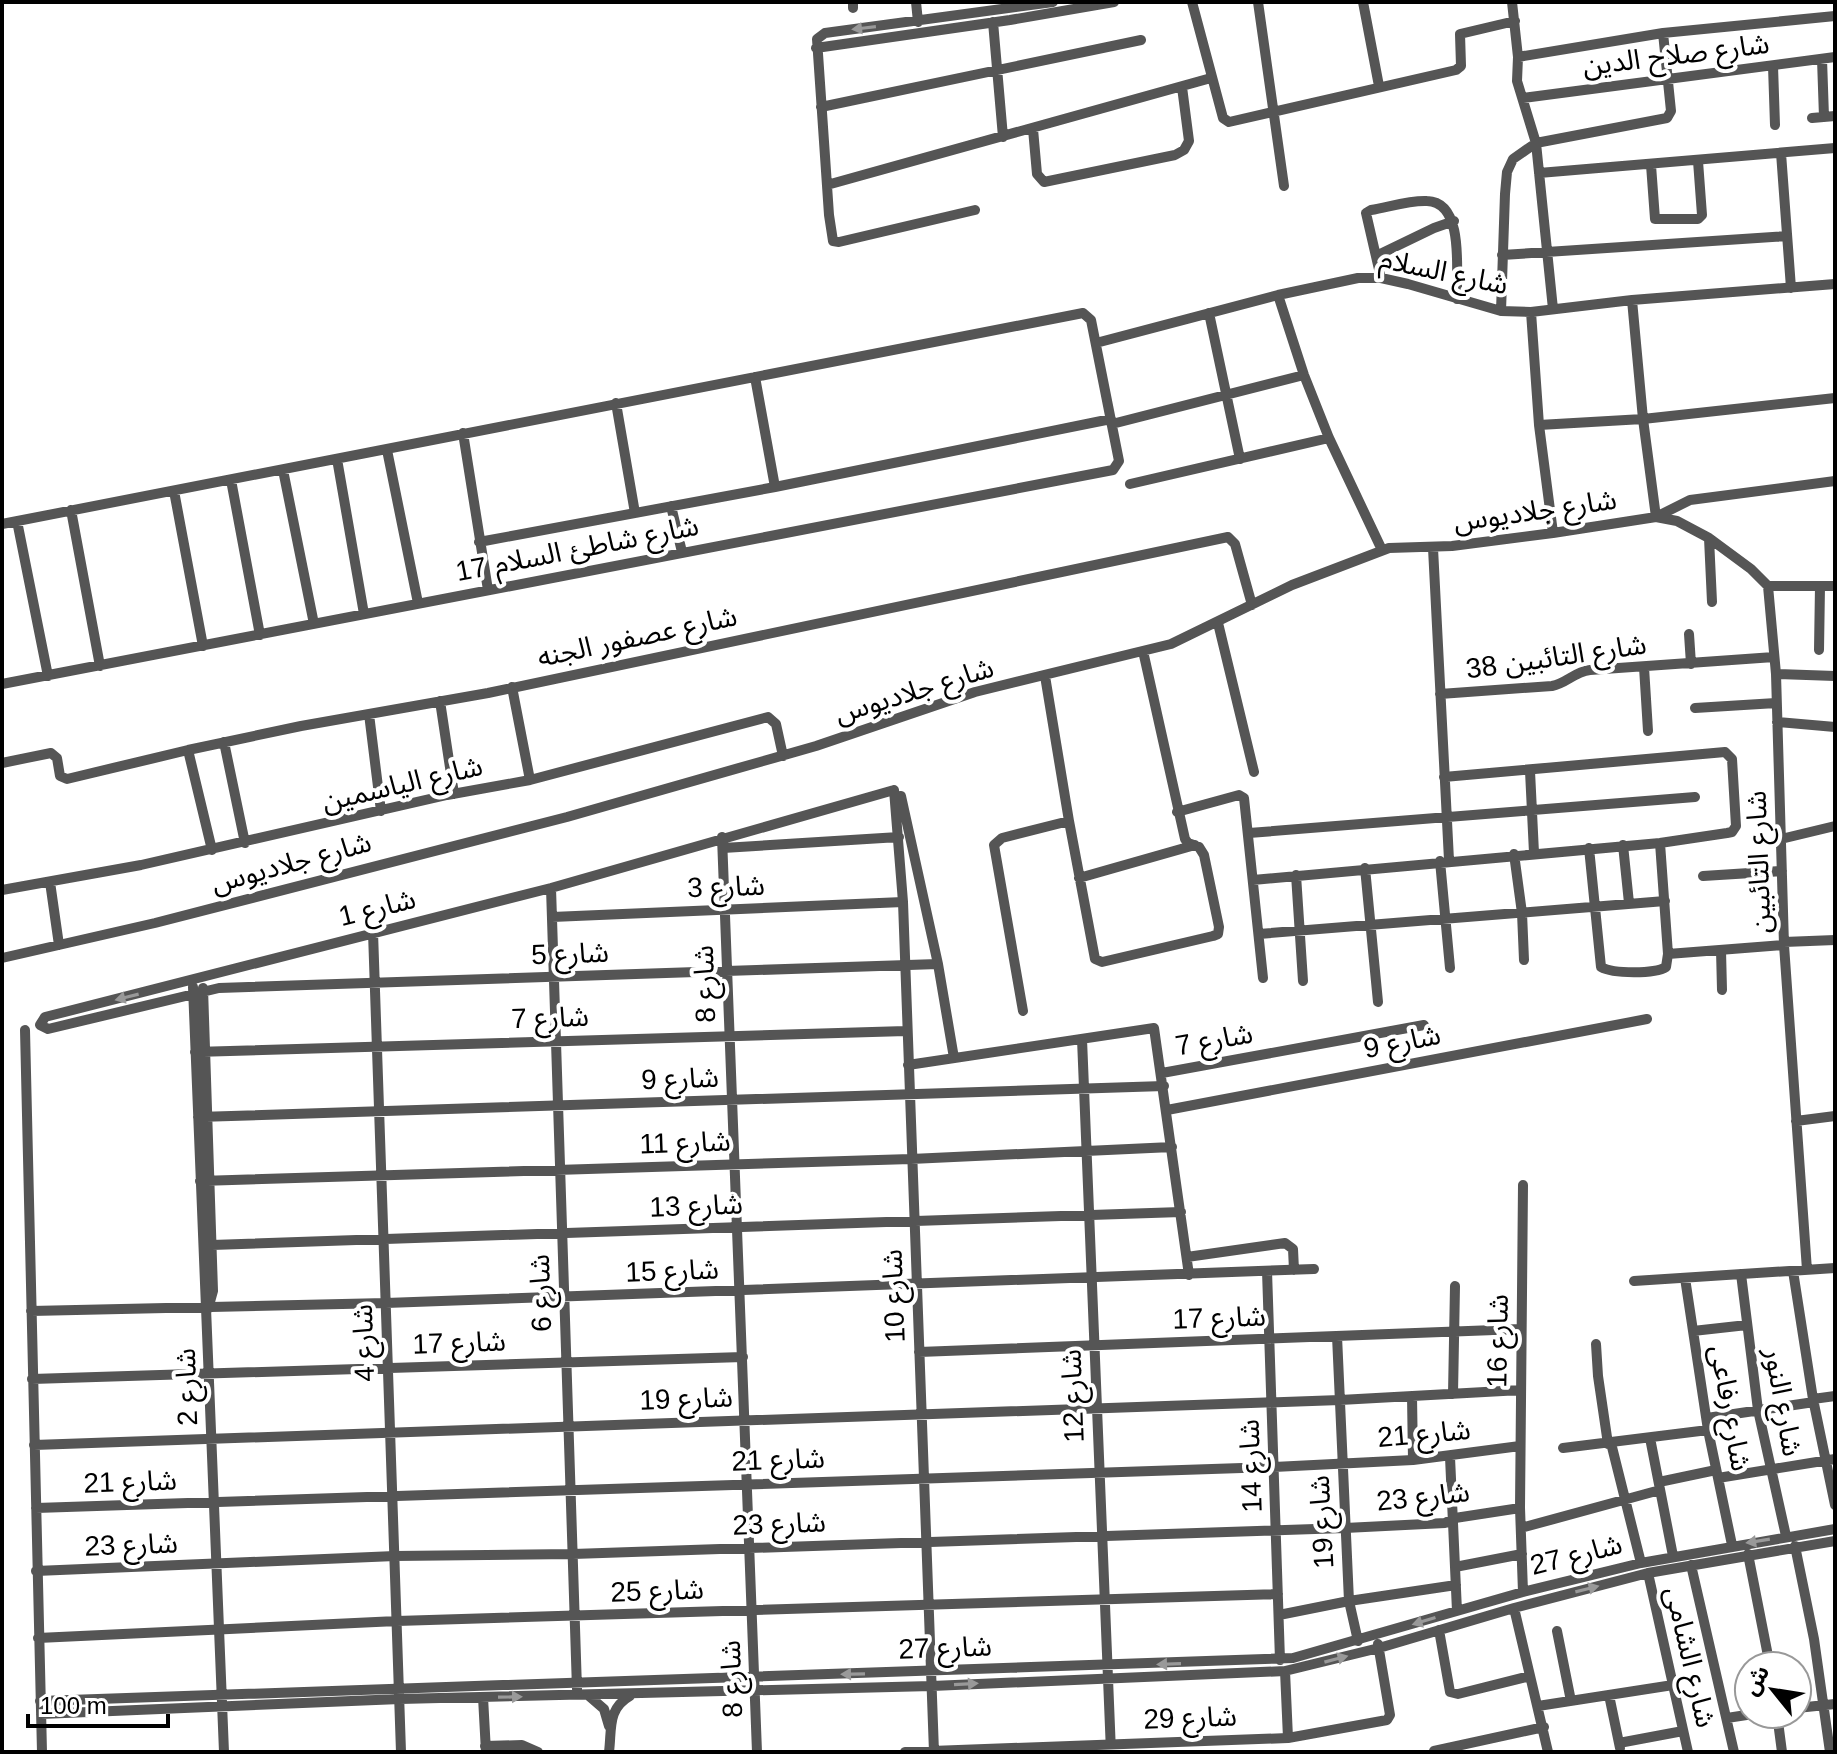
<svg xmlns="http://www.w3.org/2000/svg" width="1837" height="1754" font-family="Arial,'Noto Sans Arabic',sans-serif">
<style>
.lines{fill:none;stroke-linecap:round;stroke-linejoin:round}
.street{stroke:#555;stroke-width:10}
.oneway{fill:#999}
.labels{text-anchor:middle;stroke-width:8;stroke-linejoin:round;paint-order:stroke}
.street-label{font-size:28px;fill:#000;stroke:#fff}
</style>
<rect width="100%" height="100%" fill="#fff"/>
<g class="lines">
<path class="street" d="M853,2V8
M916,2L918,22
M1192,2L1223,118L1229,122L1456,70L1461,66L1460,34L1515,21
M1258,2L1284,186
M1363,2L1379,86
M1512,2L1518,57L1517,81L1536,143L1553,309
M993,22L1003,137
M816,48L1010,20L1114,2
M1518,57L1663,33L1835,16
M1822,59L1824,117
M1773,66L1775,125
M1523,98L1835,57
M821,107L1141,40
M1812,118L1835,116
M1033,129L1037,174L1044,182L1175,155L1184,150L1189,141L1182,87
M1781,153L1791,288
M1651,165L1655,219H1698L1702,215L1698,161
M1539,173L1835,148
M827,185L1211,78
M975,210L839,242L833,241L829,215L817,39L825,33L1053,2
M1502,255L1787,236
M1376,256L1434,228L1454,221
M1381,278L1366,213L1371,210C1389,207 1410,200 1427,201C1465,202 1456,272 1457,299
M1278,295L1304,375L1329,438L1382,550
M1632,300L1643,419L1656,517L1677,521L1709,538L1751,569L1768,586L1776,674L1784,945L1807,1270
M1501,311L1505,194L1507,172L1513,159L1536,143L1667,118L1671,111L1663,33
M1531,312L1539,425L1553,533
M1209,313L1240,459
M1096,343L1278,295L1358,278H1381L1408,284L1501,311L1531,312L1632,300L1835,284
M755,377L775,487
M616,403L635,513
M1112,424L1304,375
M1539,425L1643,419L1835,398
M463,433L488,590
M387,450L418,603
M337,459L364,614
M283,470L314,624
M231,480L260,635
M1130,484L1329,438
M174,491L203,646
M671,506L682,552
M71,510L100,666
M17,521L48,676
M2,524L1083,313L1091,320L1119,461L1113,470L2,684
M1709,538L1712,602
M479,542L775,487L1111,419
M1433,548L1449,860
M1768,586H1835
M1218,623L1254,772
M1689,634L1691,664
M1819,650L1820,586
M1644,667L1648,731
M1776,674L1835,676
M1045,676L1069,821L1095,959L1102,962L1213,936L1218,934L1219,927L1204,855L1199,847L1188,843L1185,839L1143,651
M512,687L530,780
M1440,694L1552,686C1567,683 1574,672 1590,670L1774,657
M440,701L454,794
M1695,708L1776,703
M369,714L381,811
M1777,722L1835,727
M224,742L245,843
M188,750L212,850
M2,763L51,753L57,758L60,776L67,779L188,750L301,726L488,693L1228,537L1235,544L1252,605
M1530,771L1534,853
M894,790L551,888L45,1017L40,1025L48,1029L219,988L938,964
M894,790L903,902L934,1752
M901,796L938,964L954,1058
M1177,812L1239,795L1244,798L1263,978
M1249,833L1695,797
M722,837L757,1752
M1781,839L1835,826
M1623,845L1629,903
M723,848L899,837
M1589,848L1601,967C1613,974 1655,974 1666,967L1668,954L1660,843
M1514,854L1522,913L1524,960
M1440,861L1450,968
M1365,868L1378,1002
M1296,875L1303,981
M1703,876L1782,871
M1079,878L1195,845
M1253,880L1660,843L1727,833L1732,832L1736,826L1732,759L1725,752L1444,777
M50,882L59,945
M551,888L577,1689
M2,890L141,865L447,795L530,780L768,717L776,724L783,756
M552,917L903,902
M373,932L401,1752
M1259,934L1665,901
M1784,942L1835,940
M1721,950L1722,990
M1668,954L1784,945
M2,958L155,923L567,817L816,746L975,692L1171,644L1292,585L1389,548L1452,546L1553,533L1656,517L1690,500L1835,481
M193,987L224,1752
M203,988L213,1291L208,1309
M1023,1011L994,845L1002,838L1069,821
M25,1030L42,1752
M1082,1039L1111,1752
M195,1052L906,1031
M908,1065L1154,1028L1189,1275
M1162,1073L1424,1025
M1167,1110L1647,1019
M198,1117L1164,1086
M1796,1121L1835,1116
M200,1181L911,1159L1172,1147
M212,1245L1181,1212
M1187,1257L1285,1243L1293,1249L1294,1270
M1267,1271L1280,1660
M1793,1271L1813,1399L1835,1505
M1741,1274L1758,1410L1786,1536
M1685,1278L1708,1430L1732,1545
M1634,1281L1835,1268
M31,1311L386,1303L1314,1269
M1693,1331L1747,1325
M1337,1336L1349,1601L1358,1641
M1596,1344L1598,1376L1608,1444
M919,1352L1521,1329
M32,1379L743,1357
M1453,1394L1455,1286
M1412,1396L1413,1460
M1813,1399L1835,1396
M1707,1418L1814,1402
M1650,1438L1673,1556
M1611,1443L1641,1563
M34,1445L1340,1400L1521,1390
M1563,1448L1708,1430
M1450,1457L1457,1611
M1718,1478L1835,1459
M1659,1482L1716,1470
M36,1508L1274,1467L1413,1460L1520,1446
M1521,1528L1660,1490
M1795,1546L1814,1639L1830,1752
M1748,1554L1770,1666
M1691,1565L1734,1752
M1455,1567L1522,1554
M36,1571L395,1556L573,1554L1345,1528L1445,1523L1455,1518L1520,1508
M1648,1573L1688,1752
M1523,1592L1520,1508L1523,1185
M1514,1608L1548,1752
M1279,1615L1349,1601L1456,1585
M1439,1630L1450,1692L1458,1694L1530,1676
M1557,1631L1571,1701
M38,1638L397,1621L1278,1594
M1285,1671L1288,1738
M1609,1695L1620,1748
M589,1696L604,1709L609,1726
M483,1697L486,1752
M40,1701L1293,1658L1523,1592L1641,1563L1835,1529
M1538,1706L1673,1685
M1797,1708L1835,1704
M41,1714L400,1699L932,1686L1285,1671L1379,1648L1514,1608L1648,1573L1835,1541
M1777,1714L1782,1752
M1727,1718L1753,1714
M1619,1743L1683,1731
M485,1746L522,1745L538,1752
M1434,1751L1544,1727
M609,1752C612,1729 607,1709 630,1696
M905,1752L1288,1738L1387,1720L1390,1715L1378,1644"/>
</g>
<defs><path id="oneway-solid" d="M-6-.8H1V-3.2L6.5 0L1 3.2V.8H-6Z" transform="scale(2)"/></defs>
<g class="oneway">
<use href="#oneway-solid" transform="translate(864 28) rotate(173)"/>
<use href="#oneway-solid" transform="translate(127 997) rotate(166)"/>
<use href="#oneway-solid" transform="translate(1758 1541) rotate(171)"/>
<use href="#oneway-solid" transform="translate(1587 1589) rotate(-14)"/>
<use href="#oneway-solid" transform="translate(1424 1621) rotate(163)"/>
<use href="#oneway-solid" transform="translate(1336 1659) rotate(-15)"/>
<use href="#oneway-solid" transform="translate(1169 1664) rotate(178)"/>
<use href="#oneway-solid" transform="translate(853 1674) rotate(179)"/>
<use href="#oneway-solid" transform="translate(966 1684) rotate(-3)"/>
<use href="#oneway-solid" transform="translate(510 1697) rotate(-1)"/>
</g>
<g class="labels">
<g class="street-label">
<text transform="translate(1676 54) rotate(-7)" y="10">شارع صلاح الدين</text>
<text transform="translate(1444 271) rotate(12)" y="10">شارع السلام</text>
<text transform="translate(1535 510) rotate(-8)" y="10">شارع جلاديوس</text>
<text transform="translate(577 548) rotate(-11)" y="10">شارع شاطئ السلام 17</text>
<text transform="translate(637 636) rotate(-12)" y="10">شارع عصفور الجنه</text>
<text transform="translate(1556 656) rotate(-8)" y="10">شارع التائبين 38</text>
<text transform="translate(914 690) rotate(-17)" y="10">شارع جلاديوس</text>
<text transform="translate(402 783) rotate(-13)" y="10">شارع الياسمين</text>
<text transform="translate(291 862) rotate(-15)" y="10">شارع جلاديوس</text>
<text transform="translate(1758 862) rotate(-92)" y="10">شارع التائبين</text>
<text transform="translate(726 886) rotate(-2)" y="10">شارع 3</text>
<text transform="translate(377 907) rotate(-14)" y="10">شارع 1</text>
<text transform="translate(570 953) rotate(-2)" y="10">شارع 5</text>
<text transform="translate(704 984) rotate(-92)" y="10">شارع 8</text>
<text transform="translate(550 1017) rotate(-2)" y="10">شارع 7</text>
<text transform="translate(1214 1039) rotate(-10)" y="10">شارع 7</text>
<text transform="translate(1402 1041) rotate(-11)" y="10">شارع 9</text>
<text transform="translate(680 1078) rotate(-2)" y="10">شارع 9</text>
<text transform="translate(685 1142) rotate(-2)" y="10">شارع 11</text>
<text transform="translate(696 1205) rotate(-2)" y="10">شارع 13</text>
<text transform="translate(672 1270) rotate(-2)" y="10">شارع 15</text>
<text transform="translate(540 1293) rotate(-92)" y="10">شارع 6</text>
<text transform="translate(893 1296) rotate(-92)" y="10">شارع 10</text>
<text transform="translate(1219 1317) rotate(-2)" y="10">شارع 17</text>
<text transform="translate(1497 1341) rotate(-89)" y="10">شارع 16</text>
<text transform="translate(459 1342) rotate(-2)" y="10">شارع 17</text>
<text transform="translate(363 1343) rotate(-92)" y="10">شارع 4</text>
<text transform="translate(186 1387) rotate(-92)" y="10">شارع 2</text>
<text transform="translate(1072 1396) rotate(-92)" y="10">شارع 12</text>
<text transform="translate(686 1398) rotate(-2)" y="10">شارع 19</text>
<text transform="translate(1784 1402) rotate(80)" y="10">شارع النور</text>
<text transform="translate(1731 1408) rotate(80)" y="10">شارع رفاعى</text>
<text transform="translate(1424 1433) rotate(-5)" y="10">شارع 21</text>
<text transform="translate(778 1459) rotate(-2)" y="10">شارع 21</text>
<text transform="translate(1250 1466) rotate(-92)" y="10">شارع 14</text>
<text transform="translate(130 1481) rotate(-2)" y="10">شارع 21</text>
<text transform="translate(1423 1496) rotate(-6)" y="10">شارع 23</text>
<text transform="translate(1321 1522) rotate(-93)" y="10">شارع 19</text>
<text transform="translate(779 1523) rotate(-2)" y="10">شارع 23</text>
<text transform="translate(131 1544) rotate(-2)" y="10">شارع 23</text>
<text transform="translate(1576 1554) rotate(-14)" y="10">شارع 27</text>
<text transform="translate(657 1590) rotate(-2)" y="10">شارع 25</text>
<text transform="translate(945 1647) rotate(-2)" y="10">شارع 27</text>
<text transform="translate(1691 1657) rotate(77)" y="10">شارع الشامى</text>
<text transform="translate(731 1679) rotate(-92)" y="10">شارع 8</text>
<text transform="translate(1190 1717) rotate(-2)" y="10">شارع 29</text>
</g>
</g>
<rect width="1837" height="1754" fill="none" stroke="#000000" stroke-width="8"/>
<g transform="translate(1773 1690) rotate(300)"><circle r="38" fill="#ffffff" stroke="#999999" stroke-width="2"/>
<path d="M0-6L14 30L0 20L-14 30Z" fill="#000000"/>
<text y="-12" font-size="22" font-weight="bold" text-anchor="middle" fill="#000000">ش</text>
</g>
<path d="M28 1714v12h140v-12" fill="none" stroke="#000000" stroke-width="4"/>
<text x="40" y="1714" font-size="24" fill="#000000" stroke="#ffffff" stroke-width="6" paint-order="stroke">100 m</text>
</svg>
